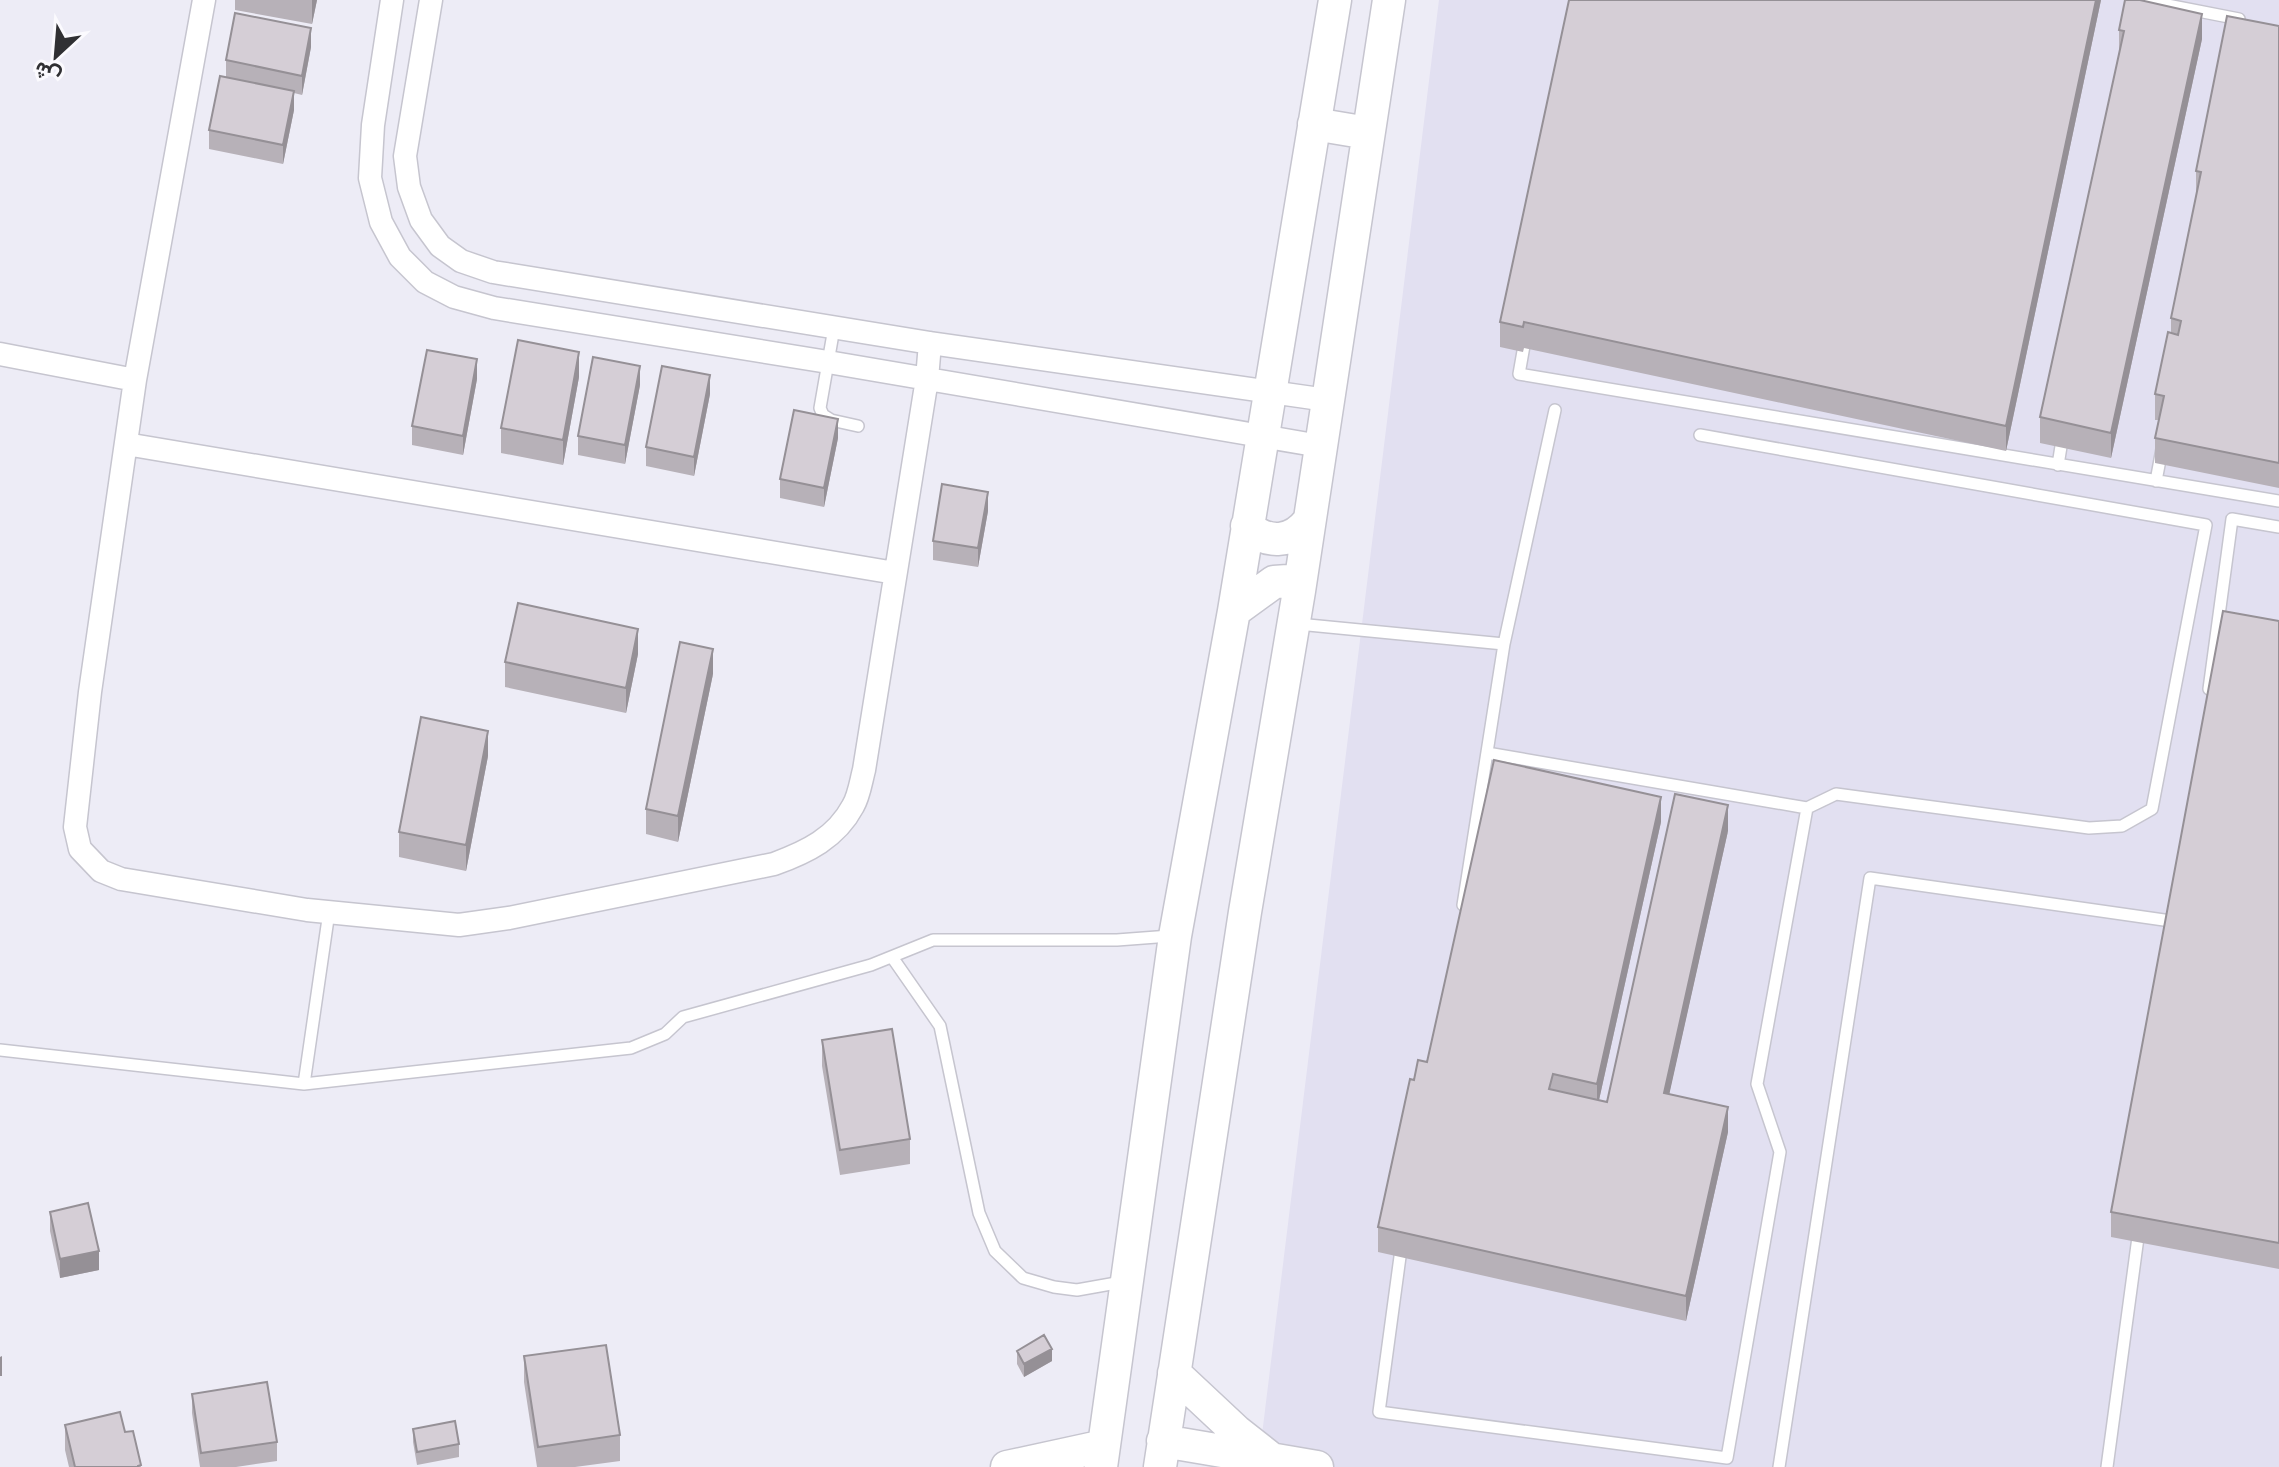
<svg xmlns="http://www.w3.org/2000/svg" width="2279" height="1467" font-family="'PT Serif',Vazirmatn,serif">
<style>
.built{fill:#e2e0f1}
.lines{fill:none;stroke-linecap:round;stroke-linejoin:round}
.lane-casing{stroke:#c6c5cf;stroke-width:14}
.street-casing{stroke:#c6c5cf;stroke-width:25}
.secondary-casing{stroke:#c6c5cf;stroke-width:35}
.lane{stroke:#fff;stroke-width:11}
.street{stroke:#fff;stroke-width:22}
.secondary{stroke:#fff;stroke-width:32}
.wall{fill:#b7b1b8}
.shaded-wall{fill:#959096}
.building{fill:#d5ced6;stroke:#959096;stroke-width:2}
</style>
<rect width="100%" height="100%" fill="#edecf6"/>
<path class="built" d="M1439,0H2279V1467H1258Z"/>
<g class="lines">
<defs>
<path id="lane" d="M2139,15L2142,0L2239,19
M834,328L820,408L823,415L831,420L858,426
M1525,340L1519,374L2279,501
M2058,465L2063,434
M2156,481L2162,449
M1298,624L1504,644
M2209,689L2232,519L2279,527
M1487,753L1807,808L1836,794L2089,828L2122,826L2152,809L2206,525L1700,435
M1463,905L1504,644L1555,410
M892,957L940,1026L979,1213L995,1251L1023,1278L1054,1287L1077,1290L1122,1282
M0,1050L304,1084L631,1048L665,1034L683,1017L871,965L933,940H1117L1170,936
M304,1084L329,912
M1402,1242L1379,1412L1727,1458L1780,1152L1757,1084L1807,808
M1779,1467L1870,878L2178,922
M2107,1467L2139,1230"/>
<path id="street" d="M204,0L135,380L90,692L75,827L80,849L101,871L121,879L307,910L459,925L509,918L774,864C807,852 836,838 853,806C859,796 861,781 864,770L927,379L930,343
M392,0L373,125L370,178L381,222L400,257L425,282L454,297L494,308L828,362L1320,446
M431,0L405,156L409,187L421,220L440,246L461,261L493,272L930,343L1327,400
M0,354L135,380
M126,444L895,573"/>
<path id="secondary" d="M1314,124L1368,133
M1247,526C1268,545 1292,543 1309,521
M1234,611L1274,582L1288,581L1299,591
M1174,1373L1236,1431L1269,1457
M1163,1441L1317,1467
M1007,1467L1104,1446
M1101,1467L1175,936L1234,611L1335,0
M1160,1467L1245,912L1299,591L1389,0"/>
</defs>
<use href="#lane" class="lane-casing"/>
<use href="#street" class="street-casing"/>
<use href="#secondary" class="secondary-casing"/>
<use href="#lane" class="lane"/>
<use href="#street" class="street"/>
<use href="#secondary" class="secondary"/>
</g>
<path class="wall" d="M235,0H317L312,24L235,10Z
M2101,0L2006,451L1524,348L1523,352L1500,347V322Z
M2279,26V488L2155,463V438L2159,420H2155V394L2171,333V318L2196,196V171Z
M2119,30L2202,39L2111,458L2040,443V417L2119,56Z
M311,47L302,95L294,93V110L283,164L209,149V130L226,77V60Z
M579,377L563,465L501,453V428Z
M477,379L463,455L412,445V426Z
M640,385L625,464L578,455V436Z
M710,394L694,476L646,466V447Z
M838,438L824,507L780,498V479Z
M988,511L978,567L933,560V541Z
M2279,621V1269L2111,1237V1212Z
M638,654L626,713L505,687V662Z
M713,674L678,842L646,834V809Z
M488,756L466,871L399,857V832Z
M1661,822L1599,1100L1607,1102L1728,831L1669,1094L1728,1132L1686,1321L1378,1252V1227L1427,1062Z
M822,1040L910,1139V1164L840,1175L822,1066Z
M50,1212L99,1270L60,1278L50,1231Z
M1017,1351L1052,1361L1024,1377L1017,1364Z
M524,1356L620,1435V1461L575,1467H537L524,1382Z
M192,1394L277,1442V1461L236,1467H200L192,1413Z
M65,1425L125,1432L141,1467H69L65,1450Z
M413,1429L459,1444V1457L417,1465L413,1442Z"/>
<path class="shaded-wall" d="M312,0H317L312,24Z
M2096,0H2101L2006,451V426Z
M2202,14V39L2111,458V433Z
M311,28V47L302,95V76Z
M294,91V110L283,164V145Z
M579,352V377L563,465V440Z
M477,359V379L463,455V436Z
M640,366V385L625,464V445Z
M710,375V394L694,476V457Z
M838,419V438L824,507V488Z
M988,492V511L978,567V548Z
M638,629V654L626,713V688Z
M713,649V674L678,842V816Z
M488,731V756L466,871V845Z
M1661,797V822L1597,1109V1084Z
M1728,805V831L1664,1118V1093Z
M1728,1107V1132L1686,1321V1296Z
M99,1251V1270L60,1278V1259Z
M1052,1349V1361L1024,1377V1364Z
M2,1356V1376H0V1357Z"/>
<path class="building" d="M1569,0H2096L2006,426L1524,322L1523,327L1500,322Z
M2125,0H2140L2202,14L2111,433L2040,417L2124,31L2119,30Z
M235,13L311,28L302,76L226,60Z
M2227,16L2279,26V463L2155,438L2164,396L2155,394L2168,332L2178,335L2181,321L2171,318L2201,172L2196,171Z
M220,76L294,91L283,145L209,130Z
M518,340L579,352L563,440L501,428Z
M427,350L477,359L463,436L412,426Z
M593,357L640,366L625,445L578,436Z
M662,366L710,375L694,457L646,447Z
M794,410L838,419L824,488L780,479Z
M942,484L988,492L978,548L933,541Z
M518,603L638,629L626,688L505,662Z
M2223,611L2279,621V1243L2111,1212Z
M680,642L713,649L678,816L646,809Z
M421,717L488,731L466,845L399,832Z
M1494,760L1661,797L1597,1084L1553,1074L1549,1089L1607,1102L1675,794L1728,805L1664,1093L1728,1107L1686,1296L1378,1227L1410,1079L1414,1080L1418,1060L1427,1062Z
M892,1029L910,1139L840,1150L822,1040Z
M88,1203L99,1251L60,1259L50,1212Z
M1044,1335L1052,1349L1024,1364L1017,1351Z
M606,1345L620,1435L538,1447L524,1356Z
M267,1382L277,1442L201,1453L192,1394Z
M120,1412L125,1432L133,1431L141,1465L138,1466V1467H75L65,1425Z
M455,1421L459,1444L417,1452L413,1429Z"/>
<g transform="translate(56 56) rotate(206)" stroke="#fbfafe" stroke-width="6" paint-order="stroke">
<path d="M0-6L14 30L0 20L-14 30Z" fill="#303033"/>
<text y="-12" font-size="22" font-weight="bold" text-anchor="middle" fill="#303033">ش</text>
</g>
</svg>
